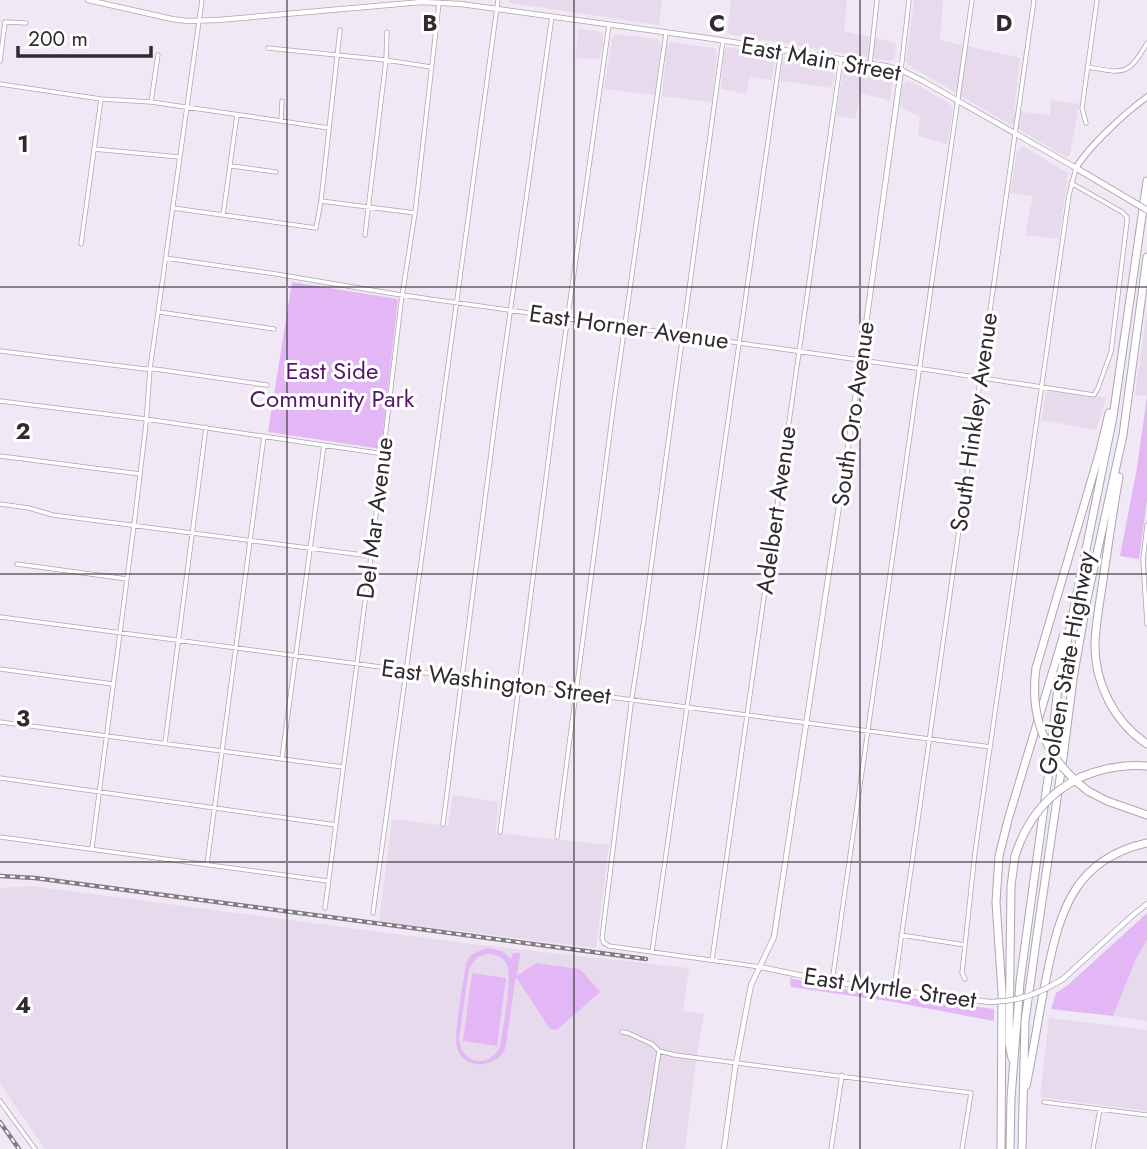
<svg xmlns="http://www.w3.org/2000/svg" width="1147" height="1149" font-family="Jost,sans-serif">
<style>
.built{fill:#e7daed}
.green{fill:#e3b7f6;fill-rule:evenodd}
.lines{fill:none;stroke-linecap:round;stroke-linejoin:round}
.minor-casing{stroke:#ada5b1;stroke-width:5}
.tertiary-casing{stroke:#ada5b1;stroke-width:6}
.secondary-casing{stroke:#ada5b1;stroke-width:7}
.motorway-casing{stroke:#ada5b1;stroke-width:9}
.minor{stroke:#fff;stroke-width:3.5}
.tertiary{stroke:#fff;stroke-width:4.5}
.secondary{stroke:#fff;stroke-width:5}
.motorway{stroke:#fff;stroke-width:7}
.rail-casing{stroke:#817b84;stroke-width:4.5}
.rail{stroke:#fff;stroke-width:2;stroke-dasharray:5;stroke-linecap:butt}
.tertiary-bridge-casing{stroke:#ada5b1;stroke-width:6;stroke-linecap:butt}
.secondary-bridge-casing{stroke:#ada5b1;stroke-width:7;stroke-linecap:butt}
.motorway-bridge-casing{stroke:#ada5b1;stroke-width:9;stroke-linecap:butt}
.tertiary-bridge{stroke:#fff;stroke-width:4.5}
.secondary-bridge{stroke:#fff;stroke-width:5}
.motorway-bridge{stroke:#fff;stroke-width:7}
.grid{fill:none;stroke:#2f2b30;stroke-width:2;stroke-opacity:0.55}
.labels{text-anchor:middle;stroke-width:6;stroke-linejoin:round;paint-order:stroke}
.street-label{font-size:24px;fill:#2f2b30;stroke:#fff}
.park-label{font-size:24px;fill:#531968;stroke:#fff}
.grid-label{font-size:23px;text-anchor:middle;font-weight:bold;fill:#2f2b30;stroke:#fff;stroke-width:6;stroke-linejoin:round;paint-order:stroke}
</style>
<rect width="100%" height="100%" fill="#f1e8f5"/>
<path class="built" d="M507,0H662L659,25L511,3Z
M731,0H847L844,31L896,43L895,58L889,61L727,34Z
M914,0H943L940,40L1020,58L1014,111L1050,115L1051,100L1079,104L1070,155L1066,157L908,65L906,60Z
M579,29L597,31L603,34V44L599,59L575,58Z
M615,34L657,39L661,44L655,95L604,89L612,39Z
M670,42L715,48L717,53L712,102L662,96L667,45Z
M727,47L771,55L775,61L771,80L750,77L746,94L721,89L724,52Z
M786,56L832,67L835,71L832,88L780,81L783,60Z
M844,66L891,73L893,77L890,102L885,99L861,94L855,119L836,115Z
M908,81L914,83L950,104L953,109L947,144L918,136L920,117L899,106L903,84Z
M1022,147H1024L1068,173L1059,239L1025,235L1033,196L1010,193L1017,152Z
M1147,311V396L1135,395Z
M1048,391L1088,397L1096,396L1106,398L1096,430L1041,420L1046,393Z
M453,795L498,802L496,833L609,845L596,948L379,921L392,819L448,826Z
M32,886L464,943L689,968L683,1011L704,1014L696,1060L685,1149H45L0,1084V888Z
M1147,940V1021L1113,1016L1136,959Z
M1049,1018L1147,1030V1111L1040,1097Z"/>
<path class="green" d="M292,282L398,299L381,449L268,432Z
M1147,396V500L1139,559L1120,556L1137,468Z
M1147,913V940L1136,959L1113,1016L1051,1009L1056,993L1068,985Z
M487,948L502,951L511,959L513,953H520L517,976L536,963L580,969L600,992L557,1030L550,1029L516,977C513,994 511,1012 508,1030C507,1037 507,1045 504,1051C494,1069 463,1069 457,1048C453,1036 464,979 466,963L472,954ZM487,954C495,954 502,956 506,963C514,975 502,1030 500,1047C489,1069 461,1064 459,1039L469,969L477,957Z
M472,973L506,978L497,1046L463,1041Z
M790,978L828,987L994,1009V1021L888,1001L791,987Z"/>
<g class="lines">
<defs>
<path id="minor" d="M723,41L644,619L631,704L602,938L604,943L609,946L760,967
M268,48L386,60L431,67
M0,61L5,22L26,23
M870,64L877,0
M1087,67C1123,73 1128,77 1147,43
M901,70L909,0
M0,84L101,99L151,102L329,128
M151,102L158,55
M281,121L282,101
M1086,123L1082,108L1097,0
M94,149L179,157
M231,166L276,172
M321,201L415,213
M173,208L316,228L321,201L340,30
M223,215L237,115
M365,235L386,60L387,32
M81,244L101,99
M165,258L276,274L395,294L923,369L1094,395L1098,388L1111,352L1127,221V217L1122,212L1071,183
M159,312L274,329
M0,351L145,369H155L267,385
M0,401L146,419L384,454
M0,456L140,474
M0,504L29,508L53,515L371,556
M1147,525L1143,560L1147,624
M17,564L127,579
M0,617L991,747
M0,669L113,684
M0,722L343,767
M165,743L206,427
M282,758L324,445
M0,778L336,825
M443,824L499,391L552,16
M500,832L557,393L609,25
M0,837L328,881
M557,837L614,402L666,33
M92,848L134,525L146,424L150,369L202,0
M207,864L264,436
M325,908L371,556L401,303L415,213L439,3
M373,913L498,0
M901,935L965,945
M652,952L781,50
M712,960L841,59
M965,979L962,973L975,852L1069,195L1076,168
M832,982L972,0
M894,989L1034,0
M622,1032L628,1033L652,1044L659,1051L675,1055L971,1093L962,1149
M0,1101L35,1149
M1044,1102L1147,1115
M644,1149L659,1051
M831,1149L842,1075
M1093,1149L1100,1109"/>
<path id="tertiary" d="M88,0L172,19L187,21L218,20L422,2L461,4L707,38L885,66L901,70L923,81L1076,168
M761,967L832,982L990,1002
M1063,979L1133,915L1147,904
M724,1149L735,1069L751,985L774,937L861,360L901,70"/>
<path id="secondary" d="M1130,200L1076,168C1089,146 1126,112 1147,97"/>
<path id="motorway" d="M1119,477C1113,509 1109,541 1104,573C1101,596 1096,619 1095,643C1094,682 1114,722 1147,744
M1036,668L1100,451L1109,413
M1081,777C1103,768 1124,764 1147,766
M1088,791L1107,801L1147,815
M1012,1058L1009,1043L1011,886L1015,856
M1026,1086C1034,1049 1039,1011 1047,974C1060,910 1075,859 1147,843
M1001,1149L1002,992L996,902L999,856L1008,820L1064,634
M1010,1149L1011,1098L1020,982L1048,778L1058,687L1113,417L1147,181
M1022,1149L1025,1021L1036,942L1063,758L1073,679L1087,599L1123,435L1147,257"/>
</defs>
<use href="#minor" class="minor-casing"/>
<use href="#tertiary" class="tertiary-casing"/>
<use href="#secondary" class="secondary-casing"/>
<use href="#motorway" class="motorway-casing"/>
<use href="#minor" class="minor"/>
<use href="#tertiary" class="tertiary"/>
<use href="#secondary" class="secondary"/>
<use href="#motorway" class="motorway"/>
<defs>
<path id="rail" d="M0,876L35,878L646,959
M0,1122L19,1149"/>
</defs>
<use href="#rail" class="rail-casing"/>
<use href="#rail" class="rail"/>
<defs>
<path id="tertiary-bridge" d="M990,1002C1018,1002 1040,993 1063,979"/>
<path id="secondary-bridge" d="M1130,200L1147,210"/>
<path id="motorway-bridge" d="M1036,668C1029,719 1047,760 1088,791
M1015,856C1026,821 1048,793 1081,777"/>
</defs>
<use href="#tertiary-bridge" class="tertiary-bridge-casing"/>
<use href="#secondary-bridge" class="secondary-bridge-casing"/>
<use href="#motorway-bridge" class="motorway-bridge-casing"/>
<use href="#tertiary-bridge" class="tertiary-bridge"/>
<use href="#secondary-bridge" class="secondary-bridge"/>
<use href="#motorway-bridge" class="motorway-bridge"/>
</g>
<path class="grid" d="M287,0V1149M574,0V1149M860,0V1149M0,287H1147M0,574H1147M0,862H1147"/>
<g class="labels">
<g class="street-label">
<text transform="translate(821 59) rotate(10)" y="8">East Main Street</text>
<text transform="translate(629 327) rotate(8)" y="8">East Horner Avenue</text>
<text transform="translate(853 414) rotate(-82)" y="8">South Oro Avenue</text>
<text transform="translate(974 422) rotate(-82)" y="8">South Hinkley Avenue</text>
<text transform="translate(776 510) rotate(-82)" y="8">Adelbert Avenue</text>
<text transform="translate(375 518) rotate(-83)" y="8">Del Mar Avenue</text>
<text transform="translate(1067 663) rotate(-80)" y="8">Golden State Highway</text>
<text transform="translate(496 682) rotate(7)" y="8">East Washington Street</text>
<text transform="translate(890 988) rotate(8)" y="8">East Myrtle Street</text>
</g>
<g class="park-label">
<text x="332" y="379">East Side<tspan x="332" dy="28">Community Park</tspan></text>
</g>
</g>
<g class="grid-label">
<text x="430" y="31">B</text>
<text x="717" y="31">C</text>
<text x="1004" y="31">D</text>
<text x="23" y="152">1</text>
<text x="23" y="439">2</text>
<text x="23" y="726">3</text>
<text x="23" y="1013">4</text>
</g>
<path d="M18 46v10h133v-10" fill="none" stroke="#2f2b30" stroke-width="3.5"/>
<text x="28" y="46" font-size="21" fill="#2f2b30" stroke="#ffffff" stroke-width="5" paint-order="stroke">200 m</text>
</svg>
